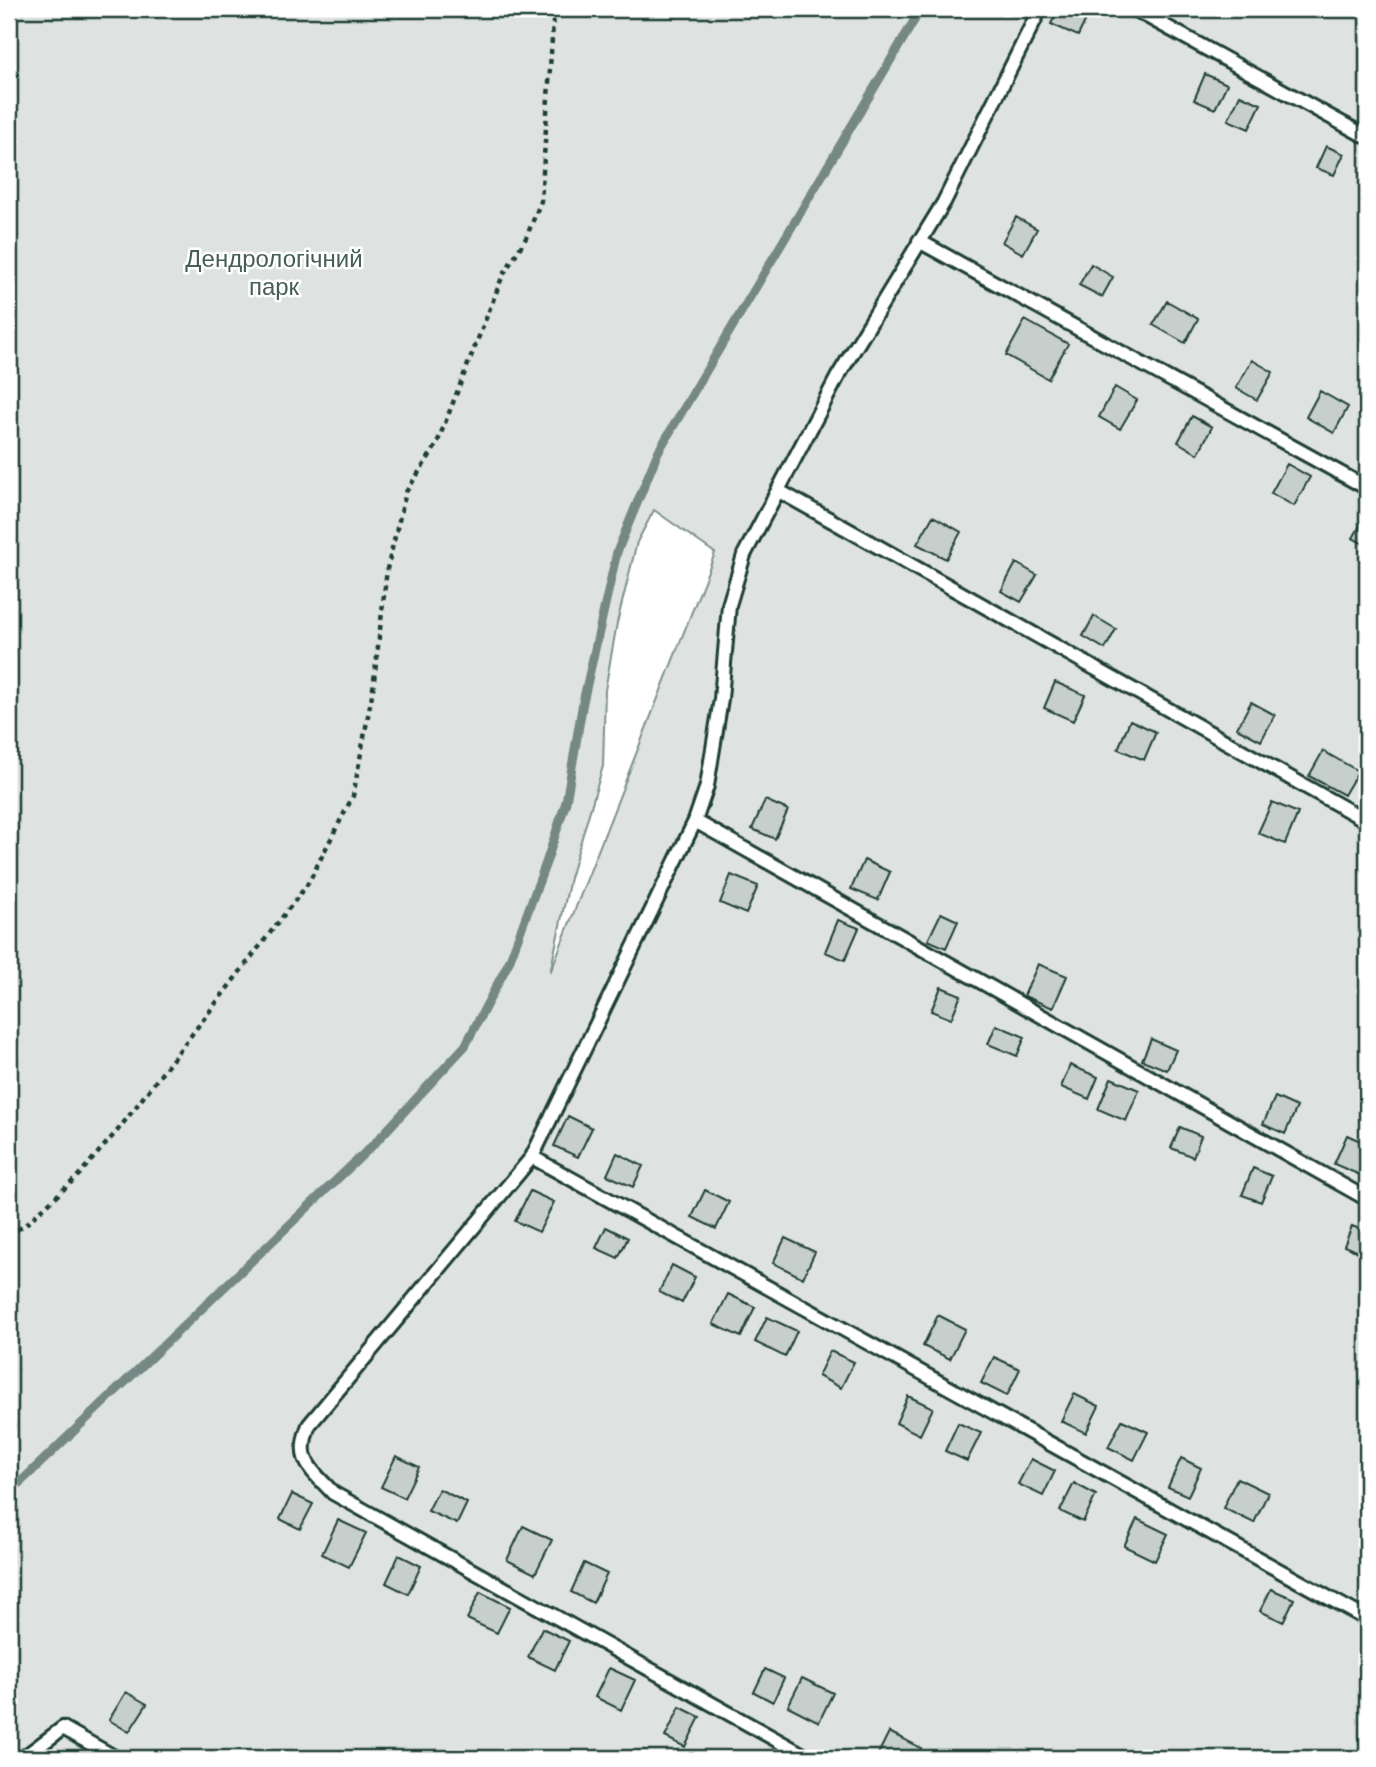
<svg xmlns="http://www.w3.org/2000/svg" width="1376" height="1767" font-family="'Indie Flower',sans-serif">
<style>
.green{fill:#dee3e2;stroke:#7e908b;stroke-width:2;fill-rule:evenodd}
.lines{fill:none;stroke-linecap:round;stroke-linejoin:round}
.stream{stroke:#758883;stroke-width:9}
.building{fill:#c7cfcc;stroke:#1f3d34;stroke-width:2}
.lane-casing{stroke:#1f3d34;stroke-width:18}
.path{stroke:#1f3d34;stroke-width:4.5;stroke-dasharray:5 5;stroke-linecap:butt}
.lane{stroke:#fff;stroke-width:12}
.labels{text-anchor:middle;stroke-width:5;stroke-linejoin:round;paint-order:stroke}
.park-label{font-size:24px;fill:#455e57;stroke:#fff}
</style>
<rect width="100%" height="100%" fill="#fff"/>
<filter id="ink" filterUnits="userSpaceOnUse"><feTurbulence type="fractalNoise" baseFrequency=".0143" numOctaves="2"/><feDisplacementMap in="SourceGraphic" scale="14" xChannelSelector="R" yChannelSelector="G"/><feConvolveMatrix kernelMatrix="1 2 1 2 8 2 1 2 1" color-interpolation-filters="sRGB"/></filter>
<g filter="url(#ink)">
<path class="green" d="M9,9H1367V1758H9ZM654,510L715,553L550,973L570,878L603,766L605,690L617,623L637,542Z"/>
<g class="lines">
<path class="stream" d="M9,1493L375,1143L465,1046L509,962L547,860L566,802L583,702L617,552L658,452L921,9"/>
</g>
<path class="building" d="M1058,9H1091L1078,36L1051,24Z
M1205,74L1227,84L1215,109L1194,100Z
M1240,95L1261,104L1249,129L1228,120Z
M1326,146L1344,154L1334,175L1316,168Z
M1016,217L1037,229L1023,254L1002,242Z
M1091,264L1113,277L1102,297L1079,285Z
M1167,301L1198,319L1185,343L1153,325Z
M1025,320L1068,344L1048,379L1006,355Z
M1252,360L1273,372L1257,400L1236,388Z
M1115,387L1137,400L1120,429L1099,417Z
M1320,391L1348,407L1334,433L1306,417Z
M1192,416L1212,427L1198,454L1178,442Z
M1287,464L1310,477L1294,506L1271,493Z
M1367,513V546L1353,538Z
M933,516L961,532L946,559L917,544Z
M1016,563L1037,575L1021,602L1001,591Z
M1094,616L1116,629L1105,649L1083,636Z
M1055,682L1085,695L1073,721L1044,708Z
M1251,702L1275,715L1261,741L1237,728Z
M1130,720L1156,732L1144,760L1118,749Z
M1323,751L1358,771L1344,795L1309,776Z
M765,800L788,810L775,839L752,829Z
M1272,802L1298,813L1285,844L1258,833Z
M864,860L890,872L878,900L851,889Z
M731,875L758,886L746,914L720,903Z
M941,913L958,921L946,948L928,940Z
M838,920L859,928L845,960L825,952Z
M1038,964L1067,976L1053,1008L1024,996Z
M941,987L961,995L951,1019L931,1011Z
M996,1025L1025,1037L1017,1056L988,1044Z
M1151,1039L1176,1050L1167,1070L1142,1060Z
M1070,1065L1098,1077L1089,1099L1061,1087Z
M1111,1078L1139,1090L1126,1121L1098,1109Z
M1275,1097L1297,1107L1285,1134L1263,1124Z
M568,1116L592,1128L578,1157L554,1146Z
M1180,1127L1201,1136L1193,1157L1171,1148Z
M1347,1135L1367,1144V1178L1334,1164Z
M617,1153L643,1166L633,1187L607,1175Z
M1253,1168L1272,1176L1261,1202L1242,1195Z
M705,1190L729,1202L716,1229L692,1217Z
M530,1191L554,1202L539,1232L515,1221Z
M1352,1226L1367,1232V1256L1344,1246Z
M606,1227L628,1238L618,1258L596,1248Z
M785,1238L815,1252L803,1278L773,1263Z
M672,1265L695,1277L682,1303L659,1292Z
M728,1294L755,1307L741,1337L713,1324Z
M938,1315L965,1329L950,1359L923,1346Z
M767,1317L797,1331L785,1357L755,1342Z
M830,1351L854,1362L841,1388L818,1376Z
M994,1357L1020,1369L1007,1396L981,1383Z
M1074,1394L1099,1406L1086,1433L1061,1421Z
M908,1396L933,1408L920,1435L896,1423Z
M1122,1420L1148,1432L1134,1460L1108,1447Z
M958,1423L981,1433L967,1461L945,1451Z
M396,1456L419,1467L404,1498L381,1487Z
M1181,1458L1201,1468L1188,1496L1168,1487Z
M1031,1459L1055,1471L1043,1496L1018,1484Z
M1237,1478L1268,1493L1254,1523L1223,1508Z
M1074,1483L1096,1495L1083,1522L1060,1511Z
M439,1489L467,1503L457,1524L428,1511Z
M292,1494L313,1504L300,1529L280,1519Z
M1137,1519L1168,1534L1155,1561L1124,1546Z
M338,1520L366,1533L349,1567L322,1554Z
M523,1526L552,1540L535,1574L507,1560Z
M399,1555L421,1566L408,1594L386,1583Z
M584,1563L607,1574L593,1603L571,1592Z
M1271,1589L1294,1599L1283,1622L1260,1611Z
M480,1592L510,1607L497,1633L467,1619Z
M542,1628L569,1641L555,1670L528,1657Z
M609,1668L635,1680L621,1710L595,1697Z
M765,1669L784,1678L773,1702L754,1692Z
M802,1678L833,1693L819,1722L788,1706Z
M126,1692L147,1704L129,1732L109,1720Z
M680,1707L700,1717L685,1747L665,1737Z
M889,1732L921,1748L916,1758H876Z"/>
<g class="lines">
<defs>
<path id="lane" d="M1134,9L1367,137
M919,241L1367,488
M779,491L1367,821
M695,821L1367,1199
M532,1157L1367,1619
M23,1758L63,1728L116,1758
M809,1758L333,1493C310,1468 295,1460 309,1425L532,1157L695,821L707,786L721,699L729,605L744,555L838,376L944,202L1040,9"/>
</defs>
<use href="#lane" class="lane-casing"/>
<path class="path" d="M9,1235L25,1225L76,1178L118,1130L307,885L353,796L373,689L387,569L406,492L436,446L503,275L526,238L541,201L554,9"/>
<use href="#lane" class="lane"/>
</g>
</g>
<g class="labels">
<g class="park-label">
<text x="274" y="267">Дендрологічний<tspan x="274" dy="28">парк</tspan></text>
</g>
</g>
<rect width="1376" height="1767" fill="none" stroke="#fff" stroke-width="35"/>
<rect x="18" y="18" width="1341" height="1732" fill="none" stroke="#1f3d34" stroke-width="2.5" filter="url(#ink)"/>
</svg>
